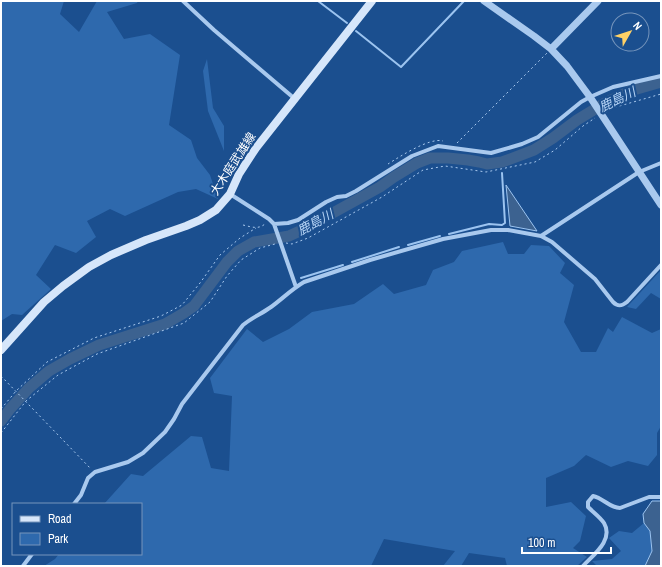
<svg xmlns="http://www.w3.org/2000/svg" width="662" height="567" font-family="'Archivo Narrow','Noto Sans JP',sans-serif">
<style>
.green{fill:#2e69ad}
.water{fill:#3c6290;stroke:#9cc4f0}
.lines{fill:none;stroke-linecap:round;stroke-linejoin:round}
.stream{stroke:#9cc4f0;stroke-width:2}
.river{stroke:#3c6290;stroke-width:11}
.path{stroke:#a9c9ee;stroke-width:1;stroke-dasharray:2 3;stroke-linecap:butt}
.minor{stroke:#a9c9ee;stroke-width:4}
.tertiary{stroke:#a9c9ee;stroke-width:7}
.secondary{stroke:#d6e6fa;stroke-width:8}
.labels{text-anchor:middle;stroke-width:4;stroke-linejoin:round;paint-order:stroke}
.street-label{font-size:12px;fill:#fff;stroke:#1b4f8f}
.water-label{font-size:13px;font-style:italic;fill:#b5d3f5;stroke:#1b4f8f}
</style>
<rect width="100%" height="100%" fill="#1b4f8f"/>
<path class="green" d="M1,1H64L60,14L79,32L97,1H138L137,3L107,12L124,39L150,34L180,55L169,125L191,140L197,158L210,175L218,199L196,189L178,192L125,216L110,209L87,221L96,237L76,253L55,245L36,275L51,289L22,315L12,314L1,321Z
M207,59L213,108L224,126V151L208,111L203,71Z
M503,242L508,254H524L531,245L549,246L565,263L560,273L574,285L564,322L581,352H596L608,328L613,332L622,317L652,333L661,329V426L657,433V455L648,466L628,461L611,467L586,455L574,466L546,478V507L571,502L586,516L580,541L573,548L587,557L577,566H507L505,558L469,553L461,566H443L455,551L384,539L371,566H44L55,559L59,554H141V504H104L131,474L143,476L191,436L202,437L211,468L229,471L232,396L214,393L210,378L247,329L263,342L289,329L312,312L354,304L383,284L394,294L426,285L433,270L454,262L462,251Z
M661,270V299L651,293L636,309L627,307Z
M644,523L650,531L652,551L645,566H597L592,561L612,559L621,551L609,538L619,531L632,533Z"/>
<path class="water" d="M506,185L537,231L510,226Z
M652,501H661V566H645L652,551L650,531L644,523L643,514Z"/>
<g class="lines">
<path class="stream" d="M318,1L347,23
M356,31L401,67L464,1
M502,166V162
M449,234L489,224L502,225L505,223L502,173
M408,245L440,236
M352,262L399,247
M301,278L343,265"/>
<path class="river" d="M1,421L10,409L29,388L49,371L70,359L99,345L165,324L184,313L194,306L227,262L238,251L254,242L289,236L302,230L380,187L394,177L417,163L430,158H448L468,160L479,162L487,164L502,162L521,155L534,150L553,138L577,120L605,103L630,91L661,82"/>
<path class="path" d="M606,112L616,107L661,94
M457,143L547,53
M388,164C399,157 430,137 443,141
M243,225C252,227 259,230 266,223
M286,243L292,244L308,238L382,197L423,170L445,166L486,172L535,162L555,150L583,126L595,118
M1,376L91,469
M1,409L16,391L47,362L94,338L161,316L182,305L200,283L220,255L240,238L256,228
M1,433L26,401L58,375L97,354L184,323L210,302L227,276L241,260L260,248L275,244"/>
<path class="minor" d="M183,1L214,30L295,99
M230,194L269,219L274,224L296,287
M274,224L288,223L298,220L326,202L337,197L346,196L356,191L412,156L438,146L491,153L522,144L538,137L581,102L590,97L613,87L661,76
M541,236L639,172L661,163
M74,504L81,495L88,478L95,472L128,462L143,453L165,432L174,419L182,404L243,325C253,317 261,314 271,307C282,299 292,289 304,282L370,260L443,239L491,230H508L541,236L552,242L595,279L613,302C618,307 622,306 627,302L661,265
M23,566L32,554
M583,566C593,555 614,540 604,523C600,517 593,512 588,507V502L593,496C603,498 610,508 620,508L649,497H661"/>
<path class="tertiary" d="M484,1L534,36L551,49L567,66L590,97L661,205
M551,49L598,1"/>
<path class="secondary" d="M1,350L44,302L63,286L89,267L111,255L146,240L186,226L200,220L216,210L230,194L239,174L256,148L372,1"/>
</g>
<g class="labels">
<g class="street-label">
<text transform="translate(233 164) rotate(-57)" y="4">大木庭武雄線</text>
</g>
<g class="water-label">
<text transform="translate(617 99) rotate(-26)" y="5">鹿島川</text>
<text transform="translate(315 222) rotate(-28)" y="5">鹿島川</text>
</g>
</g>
<rect width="662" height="567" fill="none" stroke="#ffffff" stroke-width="4"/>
<rect x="12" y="503" width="130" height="52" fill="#1b4f8f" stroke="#7695bc"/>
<rect x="20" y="516" width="20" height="6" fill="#d6e6fa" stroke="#7695bc"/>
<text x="48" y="523" font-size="12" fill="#ffffff">Road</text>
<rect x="20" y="533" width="20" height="12" fill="#2e69ad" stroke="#7695bc"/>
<text x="48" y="543" font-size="12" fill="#ffffff">Park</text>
<g transform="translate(630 32) rotate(51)"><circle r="19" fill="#1b4f8f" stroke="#7695bc"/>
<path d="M0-3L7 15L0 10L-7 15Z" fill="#ffd166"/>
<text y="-6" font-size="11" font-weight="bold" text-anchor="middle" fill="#ffffff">N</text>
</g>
<path d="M522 547v6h89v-6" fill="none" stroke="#ffffff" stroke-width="2"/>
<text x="528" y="547" font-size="12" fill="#ffffff" stroke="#1b4f8f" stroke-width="3" paint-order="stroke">100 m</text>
</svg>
